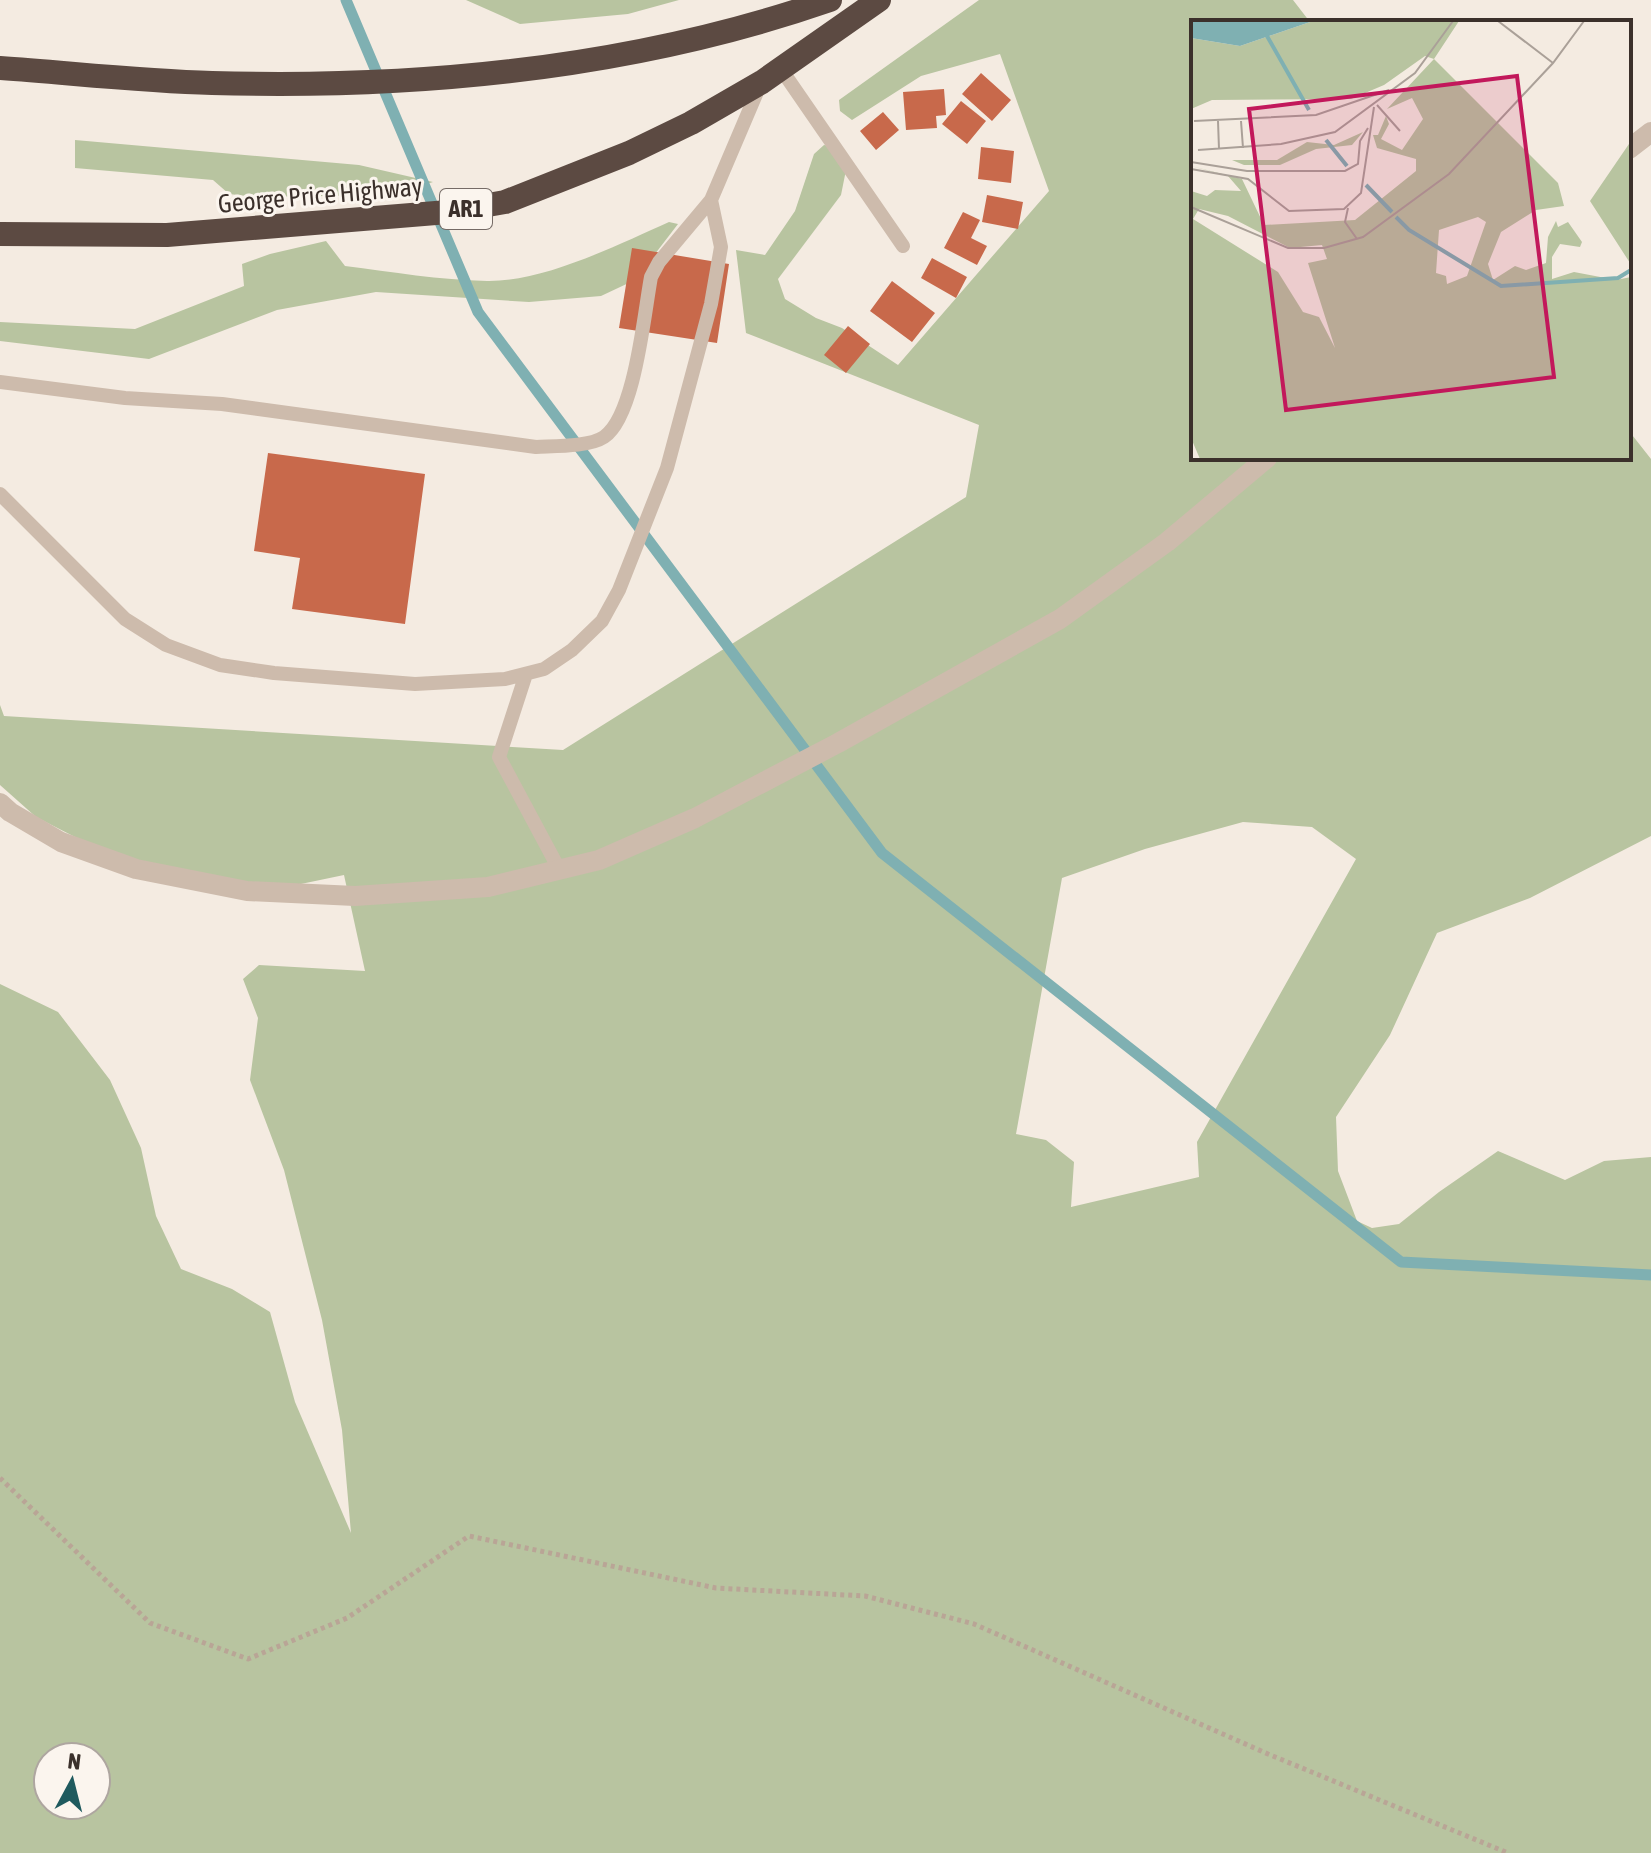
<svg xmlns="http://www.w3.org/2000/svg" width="1651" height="1853" font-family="'Asap Condensed',sans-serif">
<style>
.green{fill:#b8c4a0;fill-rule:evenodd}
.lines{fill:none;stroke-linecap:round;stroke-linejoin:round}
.stream{stroke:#7fb0b2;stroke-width:11}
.building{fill:#c8694b}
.path{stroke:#b9a596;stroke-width:5;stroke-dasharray:4 4;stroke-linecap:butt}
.lane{stroke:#cdbbac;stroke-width:14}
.street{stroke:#cdbbac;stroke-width:20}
.highway{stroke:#5c4a42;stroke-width:24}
.labels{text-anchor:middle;stroke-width:6;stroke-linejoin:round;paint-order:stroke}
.shield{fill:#fbf5ee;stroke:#756b66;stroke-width:2}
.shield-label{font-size:24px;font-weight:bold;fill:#3b302b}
.street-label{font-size:26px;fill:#3b302b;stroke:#fbf5ee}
.inset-river{fill:none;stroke:#7fb0b2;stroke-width:4}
.inset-road{fill:none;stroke:#aaa098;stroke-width:2}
.view{fill:#c2185b;fill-opacity:0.15;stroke:#c2185b;stroke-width:4}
.inset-edge{fill:none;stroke:#3b302b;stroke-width:4}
</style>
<rect width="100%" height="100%" fill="#f4ebe1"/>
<path class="green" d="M466,0H679L628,14L520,24Z
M979,0H1293L1310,22H1193V458H1629V431L1651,459V836L1530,898L1437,933L1390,1035L1336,1117L1338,1171L1357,1221L1372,1228L1399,1224L1439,1192L1498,1151L1565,1180L1604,1161L1651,1157V1853H0V984L58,1012L110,1080L141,1148L156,1216L181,1269L232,1289L270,1312L295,1402L351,1533L342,1430L322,1320L284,1170L250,1080L258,1018L243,979L259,965L365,971L344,875L272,890L149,875L36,817L0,785V705L4,716L563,750L966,497L979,425L746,333L736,250L765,255L795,211L814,154L824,145L836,147L847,165L841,195L778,279L785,299L816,318L842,328L898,365L1049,191L1000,54L921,76L852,120L840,111L839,100ZM1243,822L1312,827L1356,859L1197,1142L1199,1177L1071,1207L1074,1162L1046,1140L1016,1134L1062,878L1145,849ZM48,1757H96V1805H48Z
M75,140L359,165L433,182L393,195L256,197L229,194L213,180L75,168Z
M669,222L678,224L635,280L601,296L529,302L376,292L277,310L149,359L0,341V322L135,329L244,286L242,264L270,254L326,241L345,266C392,272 440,280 487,281C544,282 617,245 669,222Z"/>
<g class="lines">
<path class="stream" d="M346,0L478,312L882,853L1401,1262L1651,1275"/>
</g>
<path class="building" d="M981,73L1011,100L992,121L962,94Z
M944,89L946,115L936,116L937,128L906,130L903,92Z
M961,101L986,121L967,144L942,124Z
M883,112L899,130L876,150L860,131Z
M981,147L1014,151L1011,183L978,179Z
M987,195L1023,202L1018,229L982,222Z
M963,212L980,220L971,238L987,246L977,265L944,248Z
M632,248L729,264L717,343L619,328Z
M932,258L967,277L956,298L921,278Z
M892,281L935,313L912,342L870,311Z
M848,326L870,344L846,373L824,355Z
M268,453L425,474L405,624L292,609L300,558L254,551Z"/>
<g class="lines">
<path class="path" d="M0,1478L150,1623L248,1659L347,1618L469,1536L716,1588L865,1596L974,1624L1268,1754L1508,1853"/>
<path class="lane" d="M781,69L903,246
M0,382L125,398L222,404L536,447C554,446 589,447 604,437C635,416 644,314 651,277L659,262L711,200
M0,494L125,619L166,645L220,665L274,673L415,684L505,679L544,669L572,650L602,621L619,590L667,468L711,304L721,247L711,200L760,85
M526,674L499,757L559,869"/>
<path class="street" d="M1629,149L1651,132
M0,803L10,812L61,842L136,869L247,891L355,896L488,887L599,860L695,818L838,743L1060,619L1167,542L1267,458"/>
<path class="highway" d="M0,68C71,73 142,81 212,83C421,89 631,69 830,0
M0,234L167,235L448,212L505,202L629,153L691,123L762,82L879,0"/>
</g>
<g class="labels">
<rect class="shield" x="440" y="189" width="52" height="40" rx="6"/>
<g class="shield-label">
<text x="466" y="217">AR1</text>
</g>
<g class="street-label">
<text transform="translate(320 195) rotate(-5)" y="9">George Price Highway</text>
</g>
</g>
<g transform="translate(1191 20)">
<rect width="440" height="440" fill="#f4ebe1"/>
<path d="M122,1H268L243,39L367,163L373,186L345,190L310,212L297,244L302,260L324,246L335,250L355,243L357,217L365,201L367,207L377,202L391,222L389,227L369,224L361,237V259L383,252L425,260L440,257V439H9L0,418V171L16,176L24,170L50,171L37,156L0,146L51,159L73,205L164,200L225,151V139L186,128L182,115H187L195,96L198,104L190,119L211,130L232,99L221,78L196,89L243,39L234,36L193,65L160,79L21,80L0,89V18L49,26ZM8,189L37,196L99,228L131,225L136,239L117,243L144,328L128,297L112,292L87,252L2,199ZM287,197L295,202L276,256L256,264L255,256L245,253L248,210ZM172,112L161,125L125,129L89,145H53L41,140H86L116,122L143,125ZM440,121V239L439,243L399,181Z" fill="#b8c4a0" fill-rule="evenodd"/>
<path d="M0,1H122L49,26L0,18Z" fill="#7fb0b2"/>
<path class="inset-river" d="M76,16L118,90M135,120L156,146M175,165L201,192M205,197L218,210L310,266L427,258L440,250"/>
<path class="inset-road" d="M307,1L362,43M186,85L209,111M3,101L125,95L198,70M27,101L28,129M50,101L52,128M7,130L90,124L144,112L224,53L262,1M0,142L56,151H154L167,144L169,121L177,108M0,149L57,159L98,191L153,189L170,173L183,87M0,187L97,228H133L172,217L258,154L362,43L393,1M157,188L154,202L166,219"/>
<path class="view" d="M326,56L363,357L95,390L58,89Z"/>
<rect width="440" height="440" class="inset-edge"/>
</g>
<g transform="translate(72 1781) rotate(7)"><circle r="38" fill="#fbf5ee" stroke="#aea6a0" stroke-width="2"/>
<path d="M0-6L14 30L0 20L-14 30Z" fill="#1f5a5e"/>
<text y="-12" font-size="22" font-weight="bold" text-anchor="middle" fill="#3b302b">N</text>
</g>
</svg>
